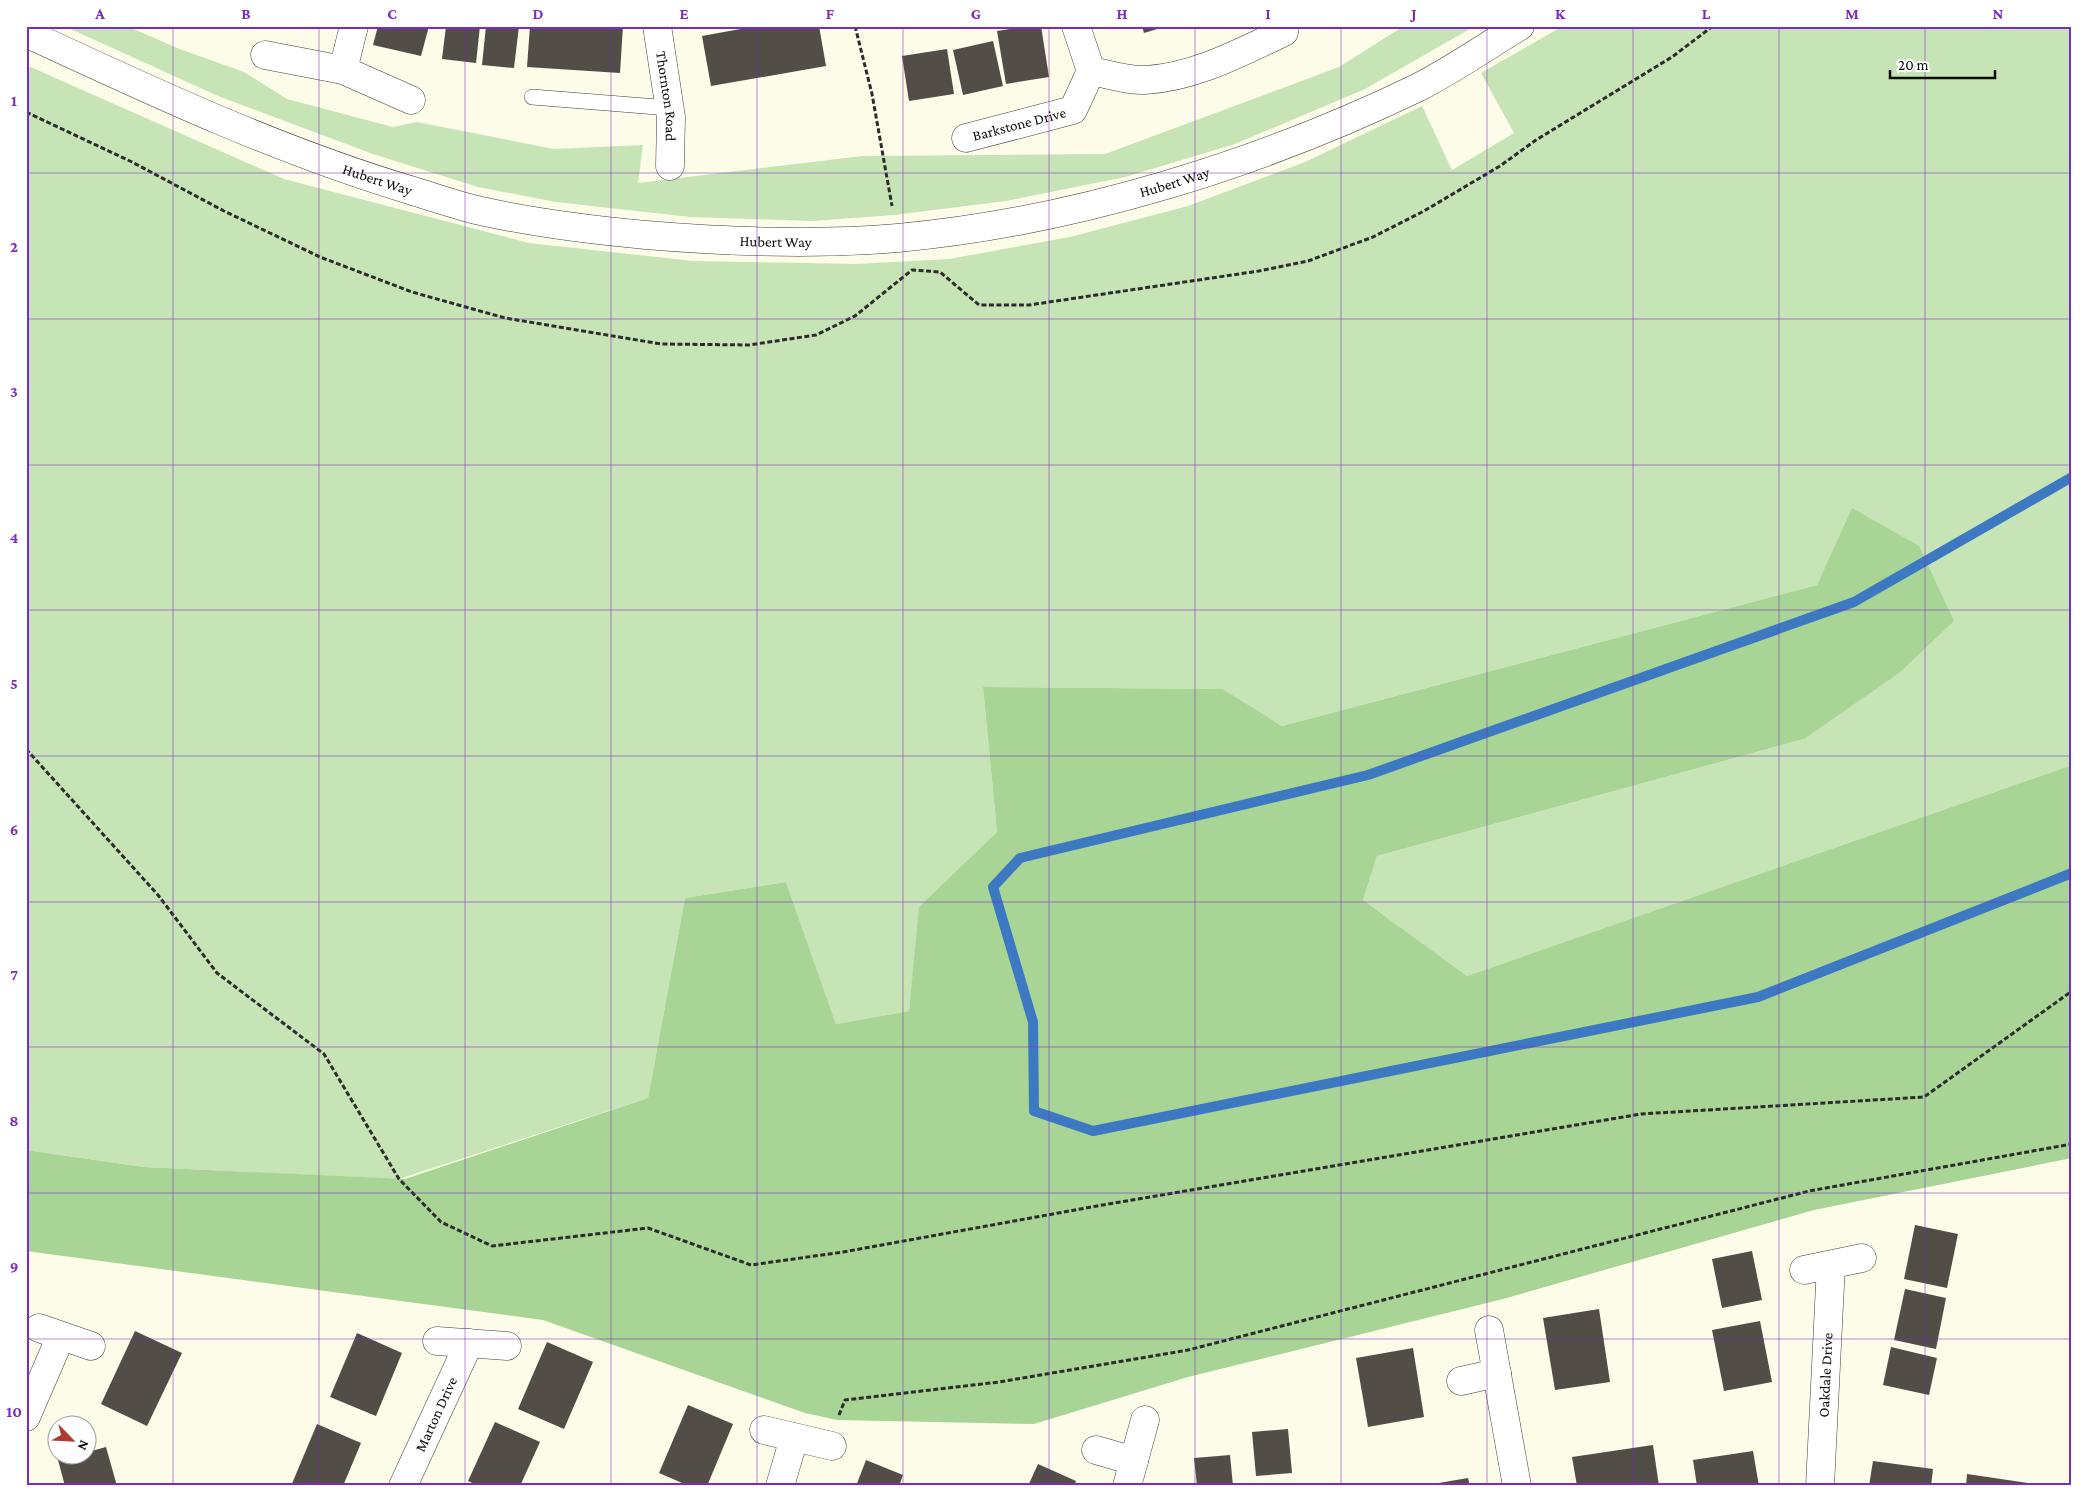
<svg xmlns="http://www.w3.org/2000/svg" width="2098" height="1512" font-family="'Crimson Pro',serif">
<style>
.green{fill:#c7e4b6}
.forest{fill:#a8d496}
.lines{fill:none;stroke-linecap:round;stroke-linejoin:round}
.stream{stroke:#3d79c2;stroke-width:10}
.building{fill:#524d47}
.service-casing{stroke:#3d3d3d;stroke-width:16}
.minor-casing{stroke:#3d3d3d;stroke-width:29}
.path{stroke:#2c2c2c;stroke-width:3;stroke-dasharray:5 2.5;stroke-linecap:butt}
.service{stroke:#fff;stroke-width:15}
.minor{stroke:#fff;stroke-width:28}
.grid{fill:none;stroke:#7b2cbf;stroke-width:1;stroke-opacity:0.55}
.labels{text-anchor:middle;stroke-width:5;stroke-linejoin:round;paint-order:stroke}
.street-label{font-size:15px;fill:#0a0a0a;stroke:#fff}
.neatline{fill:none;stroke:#7b2cbf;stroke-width:2}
.grid-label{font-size:16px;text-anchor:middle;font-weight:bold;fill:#7b2cbf}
</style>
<rect width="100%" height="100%" fill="#fdfce8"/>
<path class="green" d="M64,26H127L177,48L244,72L287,99L393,127L417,122L554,149L643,145L638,183L862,156L1105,154L1339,67L1404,26H1475L1365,89L1235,144L1125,177L1006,201L894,215L813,221L690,217L556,202L478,187L373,154L218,96Z
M1563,26H2072V765L1467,976L1363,900L1377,856L1804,739L1853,508L1817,585L1282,726L1223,689L983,687L997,832L920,907L909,1011L836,1024L786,882L685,898L648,1098L399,1179L144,1167L26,1150V65L284,179L529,243L693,261L857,264L949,259L1070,237L1188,206L1305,162L1422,106L1452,170L1514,133L1481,73Z"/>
<path class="forest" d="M1852,508L1919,546L1954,621L1899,673L1804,739L1377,856L1363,900L1467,976L2072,765V1158L1814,1210L1503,1299L1188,1377L1034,1424L837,1420L805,1413L543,1320L26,1251V1150L144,1167L405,1179L648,1098L685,898L786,882L836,1024L909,1011L919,907L997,832L983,687L1223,689L1282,726L1817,585Z"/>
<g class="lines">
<path class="stream" d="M2072,477L1854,602L1368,775L1020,858L993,887L1033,1022L1034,1111L1093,1131L1758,997L2072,873"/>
</g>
<path class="building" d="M378,26H429L421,56L373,45Z
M446,26H480L476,63L442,59Z
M486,26H519L514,68L482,65Z
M530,26H623L620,73L527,67Z
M757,26H819L826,66L711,86L702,36Z
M1030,26H1041L1049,77L1006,84L997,31Z
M1142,26H1164V27L1144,33Z
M993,41L1003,86L963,95L953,50Z
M947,49L954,94L909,101L902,56Z
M1915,1225L1958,1234L1947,1288L1904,1279Z
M1752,1251L1762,1300L1722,1308L1712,1259Z
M1905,1289L1946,1298L1936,1349L1894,1340Z
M1599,1309L1610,1382L1555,1390L1543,1318Z
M1760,1321L1772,1382L1724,1391L1712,1330Z
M135,1331L182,1353L147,1426L101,1404Z
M357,1333L402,1353L376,1416L330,1397Z
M547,1342L593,1362L564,1429L518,1409Z
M1891,1347L1937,1358L1929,1395L1883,1385Z
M1413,1348L1424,1417L1368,1427L1356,1358Z
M688,1405L733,1424L707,1486H689L659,1473Z
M495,1422L540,1442L520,1486H479L468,1481Z
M317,1424L361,1443L343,1486H291Z
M1288,1429L1292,1473L1256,1476L1252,1432Z
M1653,1445L1659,1486H1577L1572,1457Z
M106,1447L117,1486H65L58,1460L78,1454H88V1452Z
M1753,1451L1759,1486H1697L1693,1460Z
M1230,1455L1233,1486H1197L1194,1458Z
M866,1460L903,1475L899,1486H856Z
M1873,1461L1933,1469L1931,1486H1869Z
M1038,1464L1076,1481L1074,1486H1028Z
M1967,1474L2028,1483L2027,1486H1966Z
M1468,1478L1470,1486H1427V1485Z"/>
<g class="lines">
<defs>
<path id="service" d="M532,97L670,108"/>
<g id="minor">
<path id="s1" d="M657,26L671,117L670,166"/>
<path id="s2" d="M26,33C153,92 279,151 413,191C436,198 459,206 481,211C535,223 591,230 646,235C729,242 814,245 898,238C1074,222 1260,164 1419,87C1454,69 1487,46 1520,26"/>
<path d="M265,55L343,70L411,100"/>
<path d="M343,70L354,26"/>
<path d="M1091,71C1108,74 1128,81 1145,80C1195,77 1239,53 1284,32"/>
<path id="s3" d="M966,138L1073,110L1091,71L1076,26"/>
<path d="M1804,1270L1862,1258"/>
<path d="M39,1328L91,1346"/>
<path d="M1489,1330L1517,1486"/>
<path d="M437,1341L507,1346"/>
<path d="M1461,1381L1497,1373"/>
<path d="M26,1417L61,1336"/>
<path d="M764,1430L832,1446"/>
<path d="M1096,1450L1134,1461"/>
<path id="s4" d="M403,1486L469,1343"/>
<path d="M780,1486L794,1438"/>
<path d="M1127,1486L1145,1420"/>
<path id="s5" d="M1820,1486L1831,1265"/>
</g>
</defs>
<use href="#service" class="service-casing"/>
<use href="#minor" class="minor-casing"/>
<path class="path" d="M855,26L872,94L892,206
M26,112L132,162L224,211L320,257L412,292L505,318L661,344L749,345L816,335L855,316L912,270L940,272L979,305H1029L1259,271L1308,261L1373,237L1424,211L1500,166L1536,140L1672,57L1713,26
M26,749L158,895L217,973L324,1054L399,1179L441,1222L492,1246L648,1228L751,1265L843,1252L1097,1206L1641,1114L1924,1097L2072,991
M839,1415L845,1400L999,1382L1188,1350L1809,1191L2072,1144"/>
<use href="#service" class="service"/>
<use href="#minor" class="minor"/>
</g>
<path class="grid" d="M173,26V1486M319,26V1486M465,26V1486M611,26V1486M757,26V1486M903,26V1486M1049,26V1486M1195,26V1486M1341,26V1486M1487,26V1486M1633,26V1486M1779,26V1486M1925,26V1486M26,173H2072M26,319H2072M26,465H2072M26,610H2072M26,756H2072M26,902H2072M26,1047H2072M26,1193H2072M26,1339H2072"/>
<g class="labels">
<g class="street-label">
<text dy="5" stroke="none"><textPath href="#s1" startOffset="71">Thornton Road</textPath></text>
<text dy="5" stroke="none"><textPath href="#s3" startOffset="55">Barkstone Drive</textPath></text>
<text dy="5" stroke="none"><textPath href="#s2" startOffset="381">Hubert Way</textPath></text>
<text dy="5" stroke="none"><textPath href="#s2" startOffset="1191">Hubert Way</textPath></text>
<text dy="5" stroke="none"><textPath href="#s2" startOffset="786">Hubert Way</textPath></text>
<text dy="5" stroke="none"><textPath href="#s5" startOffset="111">Oakdale Drive</textPath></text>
<text dy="5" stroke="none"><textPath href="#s4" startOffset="79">Marton Drive</textPath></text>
</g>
</g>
<rect width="2098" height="1512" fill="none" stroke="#ffffff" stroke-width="55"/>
<g transform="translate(72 1440) rotate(114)"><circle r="24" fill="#ffffff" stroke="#9d9d9d"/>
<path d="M0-4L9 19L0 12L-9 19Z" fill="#ae3b2d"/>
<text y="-8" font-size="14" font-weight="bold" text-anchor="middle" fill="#0a0a0a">N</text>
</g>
<path d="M1890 70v8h105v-8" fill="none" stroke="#0a0a0a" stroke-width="2.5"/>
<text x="1898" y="70" font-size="15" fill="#0a0a0a" stroke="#ffffff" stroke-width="4" paint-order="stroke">20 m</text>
<rect x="28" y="28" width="2042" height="1456" class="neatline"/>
<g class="grid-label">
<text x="100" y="19">A</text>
<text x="246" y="19">B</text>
<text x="392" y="19">C</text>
<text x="538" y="19">D</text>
<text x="684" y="19">E</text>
<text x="830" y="19">F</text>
<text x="976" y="19">G</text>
<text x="1122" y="19">H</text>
<text x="1268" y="19">I</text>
<text x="1414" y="19">J</text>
<text x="1560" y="19">K</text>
<text x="1706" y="19">L</text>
<text x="1852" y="19">M</text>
<text x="1998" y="19">N</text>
<text x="14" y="106">1</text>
<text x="14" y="252">2</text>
<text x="14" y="397">3</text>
<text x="14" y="543">4</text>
<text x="14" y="689">5</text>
<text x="14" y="835">6</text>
<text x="14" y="980">7</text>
<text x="14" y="1126">8</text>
<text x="14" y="1272">9</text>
<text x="14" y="1417">10</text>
</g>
</svg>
